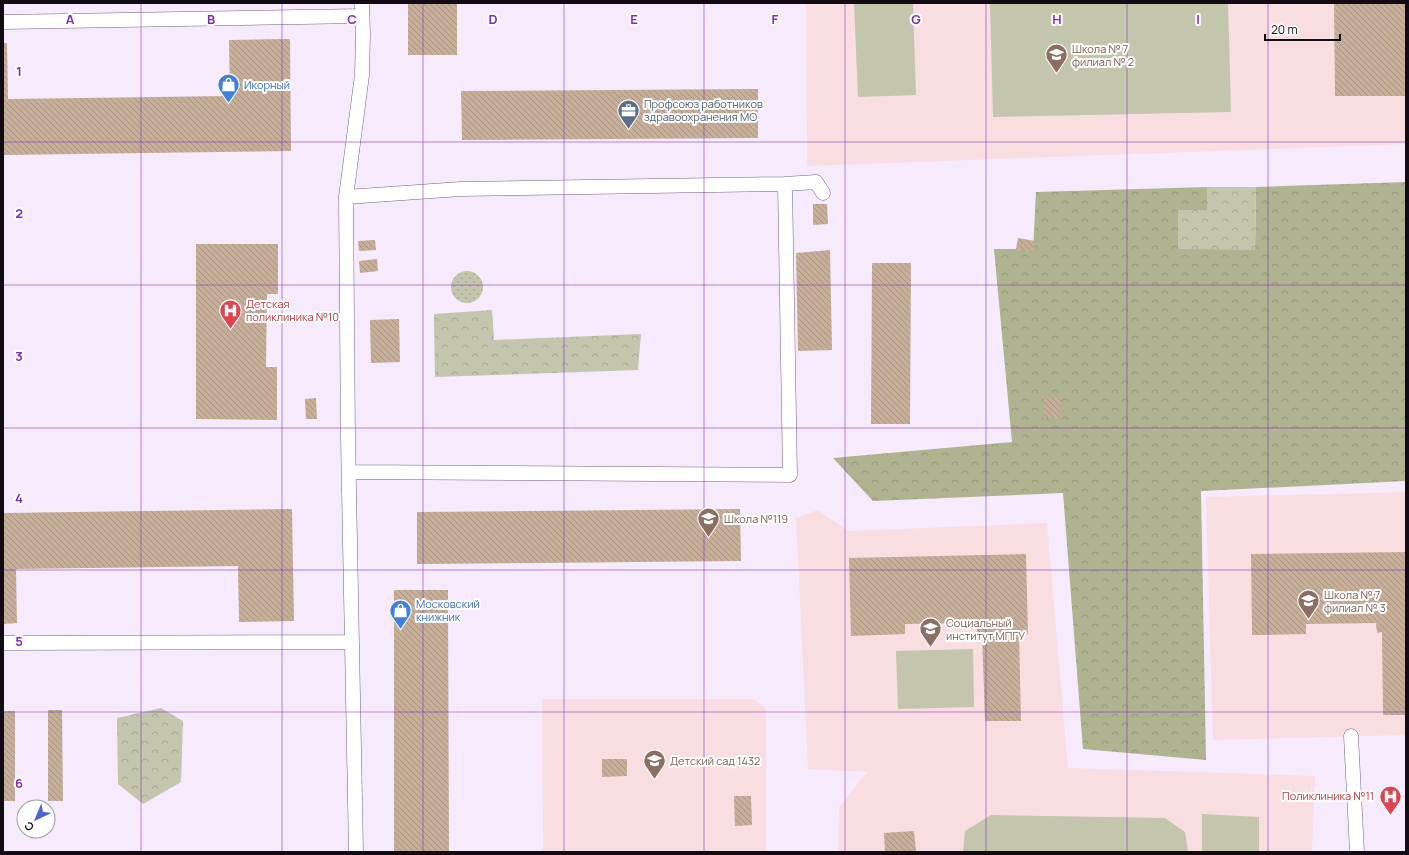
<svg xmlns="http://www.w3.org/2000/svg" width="1409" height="855" font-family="Manrope,sans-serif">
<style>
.education{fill:#f9dee1}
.forest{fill:url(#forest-crowns)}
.park{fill:url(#park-crowns)}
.garden{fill:url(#garden-dots)}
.pitch{fill:#c3c5ad}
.building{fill:url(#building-back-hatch)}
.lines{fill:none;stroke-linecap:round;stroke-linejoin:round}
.lane-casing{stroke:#72637c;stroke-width:15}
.lane{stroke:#fff;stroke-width:14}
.grid{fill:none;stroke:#7b2cbf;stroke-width:1;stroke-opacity:0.55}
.labels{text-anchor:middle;stroke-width:4;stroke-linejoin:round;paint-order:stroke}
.education-label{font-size:11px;fill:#785e54;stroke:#fdfdfd;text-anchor:start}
.shop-label{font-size:11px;fill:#366cbe;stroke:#fdfdfd;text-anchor:start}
.service-label{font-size:11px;fill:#4e5e75;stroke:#fdfdfd;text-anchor:start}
.health-label{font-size:11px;fill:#be3a42;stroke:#fdfdfd;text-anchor:start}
.grid-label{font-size:13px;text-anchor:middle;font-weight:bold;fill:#7b2cbf;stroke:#fdfdfd;stroke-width:4;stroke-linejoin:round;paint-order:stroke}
</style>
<defs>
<pattern id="forest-crowns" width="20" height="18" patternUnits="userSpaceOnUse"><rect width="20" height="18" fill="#b0b38f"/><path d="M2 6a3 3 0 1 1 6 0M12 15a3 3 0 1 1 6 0" fill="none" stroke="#96997a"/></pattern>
<pattern id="park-crowns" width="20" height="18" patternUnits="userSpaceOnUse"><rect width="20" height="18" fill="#c3c5ad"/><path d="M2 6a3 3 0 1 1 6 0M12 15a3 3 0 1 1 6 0" fill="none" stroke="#a6a894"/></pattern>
<pattern id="garden-dots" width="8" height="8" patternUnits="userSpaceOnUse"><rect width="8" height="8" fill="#c3c5ad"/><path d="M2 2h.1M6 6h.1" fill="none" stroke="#a6a894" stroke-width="1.8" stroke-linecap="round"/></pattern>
<pattern id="building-back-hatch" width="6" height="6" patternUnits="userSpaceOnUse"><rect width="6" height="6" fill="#c7ae98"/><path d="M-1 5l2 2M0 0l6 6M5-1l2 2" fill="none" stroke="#aa9482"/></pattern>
</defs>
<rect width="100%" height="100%" fill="#f5ebfc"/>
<path class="education" d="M806,3H1406V144L807,166Z
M1406,492V735L1213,740L1206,497Z
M818,510L848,531L1047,523L1068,768L1315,776L1312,852H838L839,807L867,772L808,769L796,518Z
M542,699H754L766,709V852H543Z"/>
<path class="forest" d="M1406,182V481L1201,491L1206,760L1083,749L1063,493L873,501L833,458L1012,442L994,249H1016L1033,251L1036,192L1207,187V210L1255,250L1256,187Z"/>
<path class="park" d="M1207,187H1256L1255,250L1178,249V210H1207Z
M492,310L494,340L641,334L638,370L435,377L434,314Z
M161,708L183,721L181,782L143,804L118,784L117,718Z"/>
<path class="garden" d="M451 287a16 16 0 1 1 32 0a16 16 0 1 1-32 0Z"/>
<path class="pitch" d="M854,3H913L916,95L858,97Z
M990,3H1228L1231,112L993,117Z
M973,649L974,707L898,709L896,651Z
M1202,814L1259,817V852H1202Z
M991,815L1165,818L1185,832L1188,852H963L965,831Z"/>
<path class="building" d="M408,3H457V55H408Z
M1334,3H1406V96H1335Z
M290,39L291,151L3,155V43H7L8,99L230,96L229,40Z
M758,89V138L462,140L461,91Z
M813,204H827L828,224L813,225Z
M1018,238L1035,241L1033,252L1016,249Z
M375,240L376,250L359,251L358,241Z
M196,244H278V294H267L266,367H277V420L196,419Z
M830,250L832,350L798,351L796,253Z
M377,259L378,271L360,273L359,261Z
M872,263H911L910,424H871Z
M399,319L400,362L371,363L370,320Z
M1044,397H1061V418H1044Z
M316,398L317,419H306L305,399Z
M292,509L294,621L239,622L238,566L16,569L17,623L3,624V513Z
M740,509L741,561L417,564V512Z
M1406,552V715H1383L1382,632L1377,633L1376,623L1306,624V634L1252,635L1251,554Z
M1026,554L1028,634H1019L1021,721H985L982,634H977V623L905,624V634L851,636L849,558Z
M394,590H448L449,852H394Z
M48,710H62L63,801H48Z
M3,711H15V801H3Z
M602,759H627V776L602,777Z
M734,796H751L752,825L735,826Z
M914,831L916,852H885L884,833Z"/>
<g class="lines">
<defs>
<path id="lane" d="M3,22L362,16
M785,184L816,182L823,193
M346,197L461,189L785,184L790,475L350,472
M3,643L352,642
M1351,736L1357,852
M356,852L348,438L346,197L362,75L363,34L362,3"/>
</defs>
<use href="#lane" class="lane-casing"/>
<use href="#lane" class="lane"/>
</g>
<path class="grid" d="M141,3V852M282,3V852M423,3V852M564,3V852M704,3V852M845,3V852M986,3V852M1127,3V852M1268,3V852M3,142H1406M3,285H1406M3,428H1406M3,570H1406M3,712H1406"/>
<defs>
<symbol id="school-pin" viewBox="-11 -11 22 30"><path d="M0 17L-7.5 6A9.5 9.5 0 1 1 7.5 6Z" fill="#8d6e63" stroke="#fdfdfd"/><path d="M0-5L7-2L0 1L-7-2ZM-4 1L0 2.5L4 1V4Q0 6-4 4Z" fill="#fff"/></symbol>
<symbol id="shop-pin" viewBox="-11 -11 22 30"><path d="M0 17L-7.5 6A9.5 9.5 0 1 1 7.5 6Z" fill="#3f7fe0" stroke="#fdfdfd"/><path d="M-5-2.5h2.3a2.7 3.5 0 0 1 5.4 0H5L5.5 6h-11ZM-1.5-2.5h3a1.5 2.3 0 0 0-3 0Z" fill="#fff"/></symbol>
<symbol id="office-pin" viewBox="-11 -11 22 30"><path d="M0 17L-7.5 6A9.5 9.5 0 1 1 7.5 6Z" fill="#5c6f8a" stroke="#fdfdfd"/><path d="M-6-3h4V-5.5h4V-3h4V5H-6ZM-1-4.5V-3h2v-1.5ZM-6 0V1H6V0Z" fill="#fff"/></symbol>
<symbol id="hospital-pin" viewBox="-11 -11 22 30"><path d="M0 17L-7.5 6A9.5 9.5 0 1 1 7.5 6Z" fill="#e0444e" stroke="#fdfdfd"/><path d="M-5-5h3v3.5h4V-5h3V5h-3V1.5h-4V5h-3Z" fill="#fff"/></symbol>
<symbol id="university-pin" viewBox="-11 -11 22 30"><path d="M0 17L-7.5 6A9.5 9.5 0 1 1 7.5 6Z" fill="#8d6e63" stroke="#fdfdfd"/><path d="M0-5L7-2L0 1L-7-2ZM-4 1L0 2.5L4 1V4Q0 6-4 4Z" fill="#fff"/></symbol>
</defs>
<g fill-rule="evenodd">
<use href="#school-pin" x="1044" y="42" width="25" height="34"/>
<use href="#shop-pin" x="216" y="72" width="25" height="34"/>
<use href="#office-pin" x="616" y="98" width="25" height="34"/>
<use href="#hospital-pin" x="218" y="298" width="25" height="34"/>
<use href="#school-pin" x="696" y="506" width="25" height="34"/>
<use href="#school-pin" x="1296" y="588" width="25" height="34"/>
<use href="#shop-pin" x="388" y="598" width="25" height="34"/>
<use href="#university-pin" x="918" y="616" width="25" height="34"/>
<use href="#school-pin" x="642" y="748" width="25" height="34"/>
<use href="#hospital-pin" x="1378" y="784" width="25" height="34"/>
</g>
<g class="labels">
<g class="education-label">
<text x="1072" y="53">Школа № 7<tspan x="1072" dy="13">филиал № 2</tspan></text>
<text x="724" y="523">Школа №119</text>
<text x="1324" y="599">Школа № 7<tspan x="1324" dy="13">филиал № 3</tspan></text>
<text x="946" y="627">Социальный<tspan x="946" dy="13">институт МПГУ</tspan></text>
<text x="670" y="765">Детский сад 1432</text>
</g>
<g class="shop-label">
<text x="244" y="89">Икорный</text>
<text x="416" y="608">Московский<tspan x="416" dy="13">книжник</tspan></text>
</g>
<g class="service-label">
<text x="644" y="108">Профсоюз работников<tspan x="644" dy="13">здравоохранения МО</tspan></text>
</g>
<g class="health-label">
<text x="246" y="308">Детская<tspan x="246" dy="13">поликлиника №10</tspan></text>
<text x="1374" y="800" text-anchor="end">Поликлиника №11</text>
</g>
</g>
<g class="grid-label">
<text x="70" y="24">A</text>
<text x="211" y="24">B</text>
<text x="352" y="24">C</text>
<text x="493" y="24">D</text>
<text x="634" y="24">E</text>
<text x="775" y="24">F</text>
<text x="916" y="24">G</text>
<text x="1057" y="24">H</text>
<text x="1198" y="24">I</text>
<text x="19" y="76">1</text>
<text x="19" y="218">2</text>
<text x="19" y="361">3</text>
<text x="19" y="503">4</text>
<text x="19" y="646">5</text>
<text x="19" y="788">6</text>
</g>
<rect width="1409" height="855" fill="none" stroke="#110b14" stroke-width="8"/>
<g transform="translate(36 819) rotate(224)"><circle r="19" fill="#fdfdfd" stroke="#9f9ca0"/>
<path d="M0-3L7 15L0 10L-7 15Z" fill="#4d62d7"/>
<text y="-6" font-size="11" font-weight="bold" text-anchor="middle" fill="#110b14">С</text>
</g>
<path d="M1265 34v6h75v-6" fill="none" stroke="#110b14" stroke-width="2"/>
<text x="1271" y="34" font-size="12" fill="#110b14" stroke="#fdfdfd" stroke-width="3" paint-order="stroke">20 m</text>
</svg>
